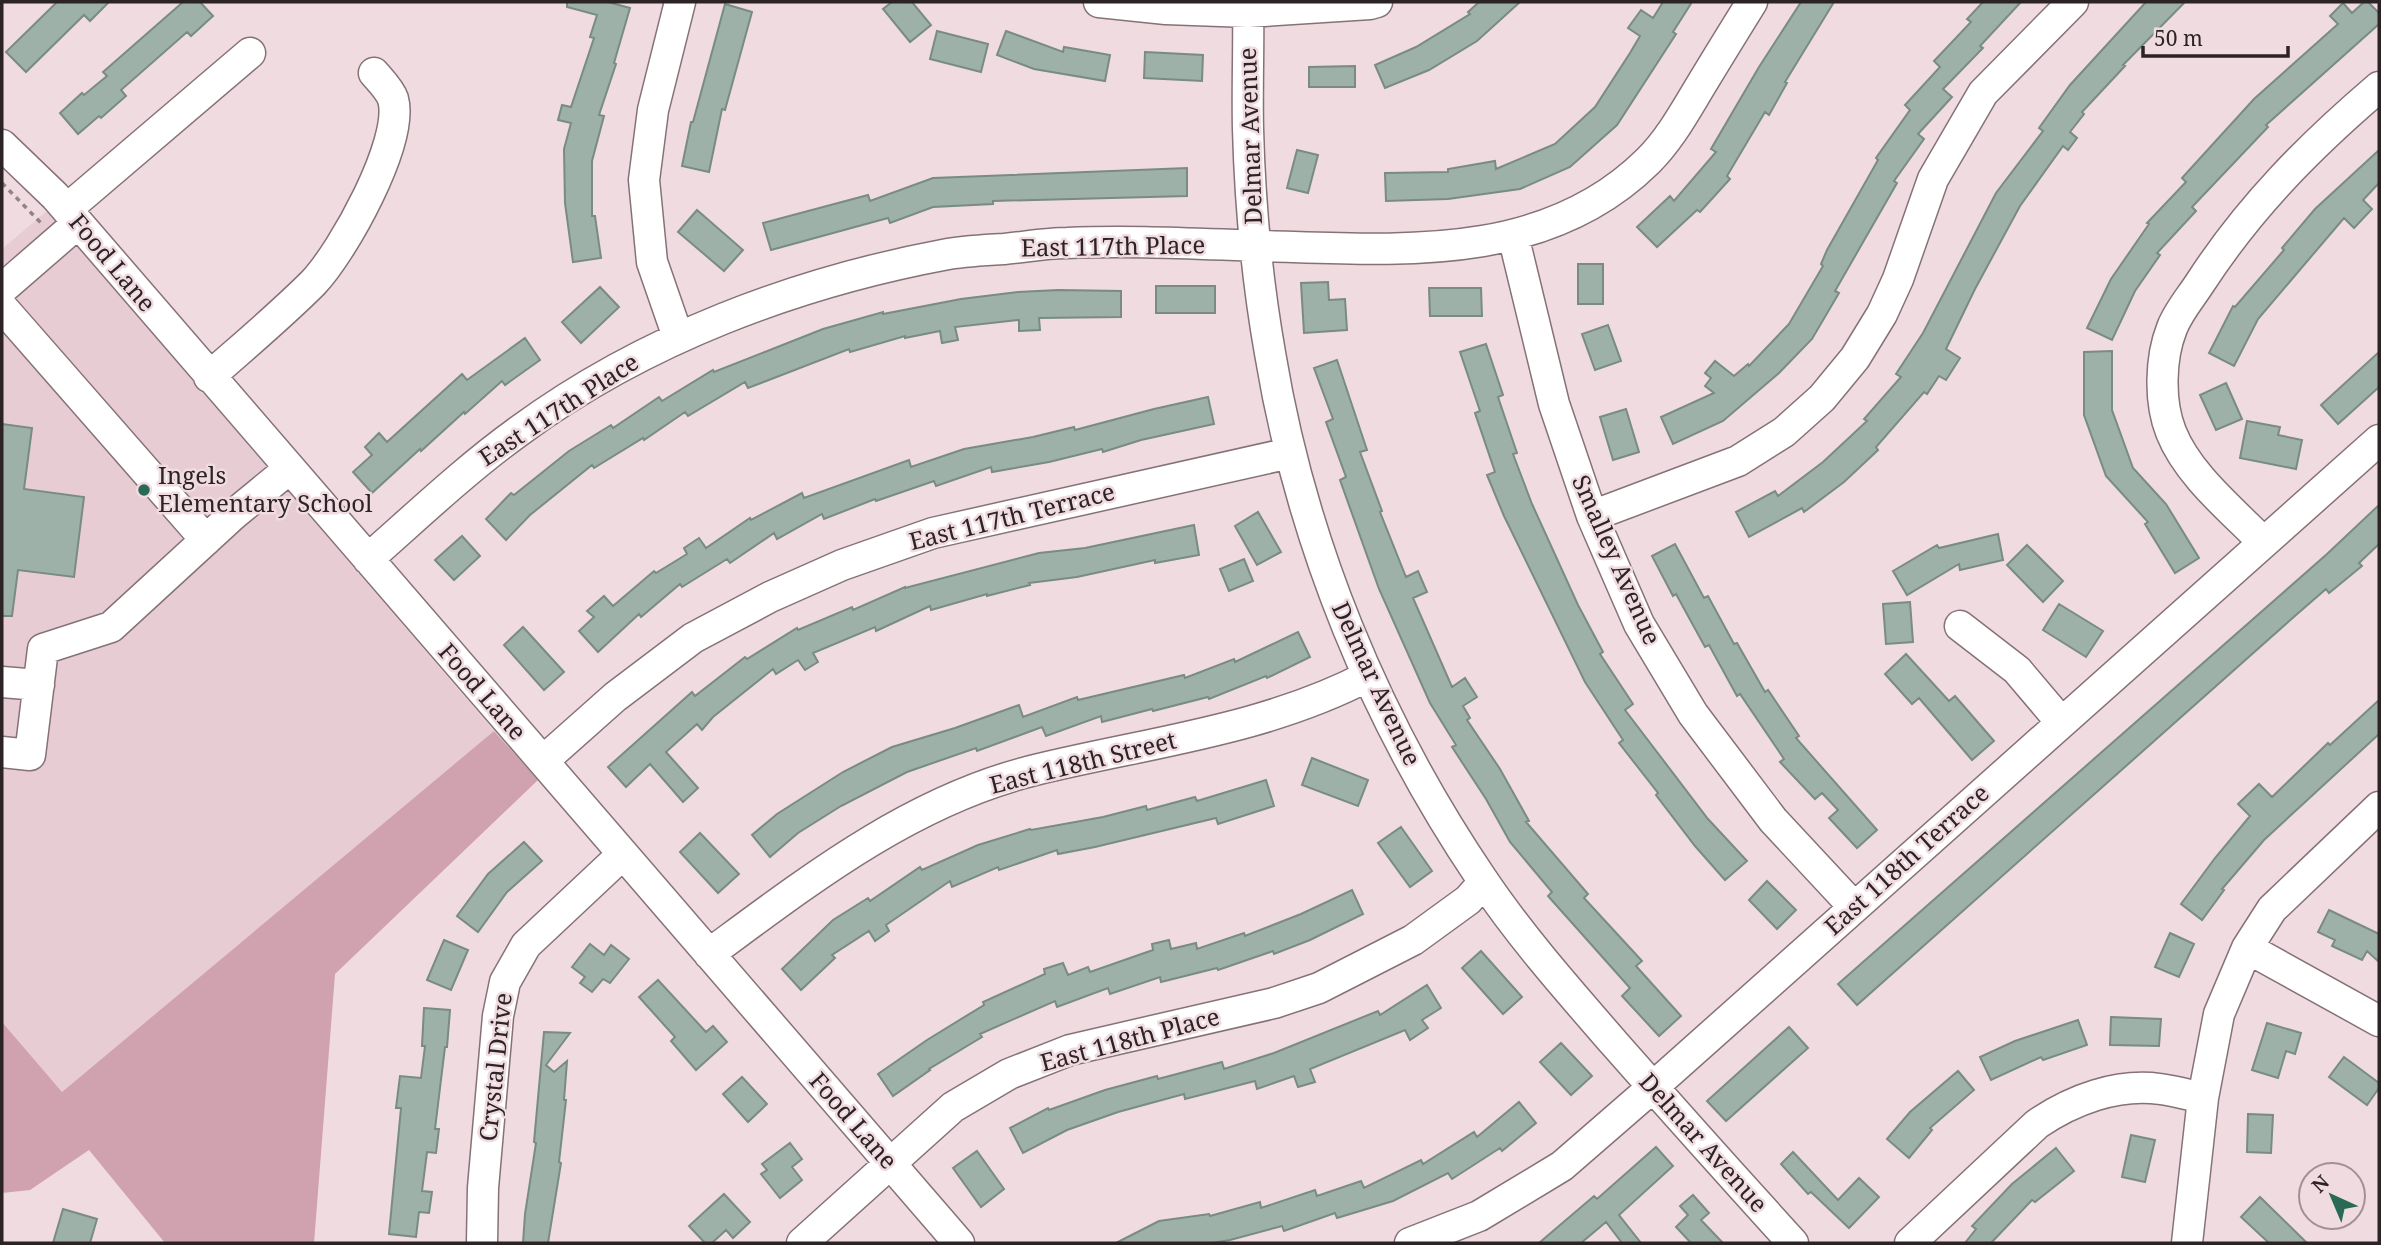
<svg xmlns="http://www.w3.org/2000/svg" width="2381" height="1245" font-family="'Noto Serif',serif">
<style>
.built{fill:#e8ccd3}
.green{fill:#d0a1af}
.building{fill:#9db1a9;stroke:#788b84;stroke-width:2}
.lines{fill:none;stroke-linecap:round;stroke-linejoin:round}
.minor-casing{stroke:#857277;stroke-width:33}
.path{stroke:#928387;stroke-width:3.5;stroke-dasharray:5 5;stroke-linecap:butt}
.minor{stroke:#fff;stroke-width:30}
.poi-dot{fill:#296956;stroke:#f0dbe1;stroke-width:2.5}
.labels{text-anchor:middle;stroke-width:5;stroke-linejoin:round;paint-order:stroke}
.street-label{font-size:24px;fill:#2b2325;stroke:#f0dbe1}
.poi-label{font-size:24px;fill:#2b2325;stroke:#f0dbe1;text-anchor:start}
</style>
<rect width="100%" height="100%" fill="#f0dbe1"/>
<path class="built" d="M47,211L494,731L62,1092L2,1022V249Z"/>
<path class="green" d="M494,731L538,780L335,974L314,1243H165L89,1150L30,1190L2,1193V1022L62,1092Z"/>
<path class="building" d="M57,2H109L90,21L84,15L26,72L6,52Z
M183,2H200L213,16L191,36L187,32L121,90L126,96L101,118L99,116L78,134L60,113L82,93L84,95L107,76L103,72Z
M567,2H608L630,8L614,63L616,64L599,115L604,116L592,161V216H595L601,258L573,262L565,203L564,149L571,123L558,120L562,105L571,107L594,38L590,37L597,15L567,7Z
M892,2H912L931,25L910,42L883,9Z
M1479,2H1520L1477,41L1429,70L1385,88L1375,65L1416,47L1470,14L1468,12Z
M1663,2H1692L1673,32L1676,34L1617,125L1570,167L1520,189L1448,199L1386,201L1385,173L1448,172V169L1495,161L1496,169L1555,144L1595,107L1630,53L1640,36L1628,28L1641,10L1653,18Z
M1801,2H1834L1785,82L1787,83L1769,115L1765,112L1727,176L1730,179L1700,212L1697,210L1657,247L1637,227L1670,196L1674,201L1716,152L1711,149L1759,67Z
M1983,2H2021L1980,46L1983,48L1943,89L1952,97L1918,134L1924,139L1894,181L1897,183L1835,291L1839,293L1812,339L1779,373L1723,421L1673,444L1661,417L1714,393L1705,386L1711,378L1705,373L1715,361L1734,376L1748,364L1749,366L1789,324L1823,266L1821,264L1827,250L1878,160L1876,158L1910,110L1905,105L1940,67L1934,61L1971,22L1967,19Z
M2146,2H2185L2123,65L2125,66L2082,112L2084,114L2070,132L2077,138L2068,150L2063,146L2020,206L1975,289L1946,349L1960,358L1946,380L1939,376L1927,394L1924,392L1876,447L1878,450L1844,482L1804,512L1802,508L1749,537L1736,512L1775,491L1778,496L1823,462L1867,421L1864,419L1901,377L1896,374L1923,333L1996,193L2043,131L2039,128L2070,85Z
M2364,2H2368L2379,13V24L2266,125L2268,127L2192,207L2196,211L2157,253L2160,255L2135,291L2112,340L2087,328L2111,279L2149,224L2147,223L2186,182L2182,178L2254,99L2338,24L2330,16L2343,3L2352,13Z
M725,4L752,12L725,110L722,109L709,172L682,166L691,122H693Z
M937,31L988,44L981,72L930,59Z
M1006,31L1063,52L1064,47L1110,55L1105,81L1034,69L997,55Z
M1145,52L1203,55L1202,81L1144,78Z
M1355,66V87H1309V67Z
M1297,150L1318,155L1308,193L1287,188Z
M2379,150V183L2363,200L2372,209L2354,228L2344,218L2258,319L2234,366L2209,353L2233,306L2235,307L2284,250L2282,248L2315,209Z
M1187,168V196L993,201V204L933,207L890,223L888,218L771,250L763,223L868,195L870,201L933,178Z
M697,210L743,250L724,271L678,232Z
M1578,264H1603V304H1578Z
M1328,282L1329,300L1345,299L1347,330L1304,333L1301,283Z
M1156,286H1215V313H1156Z
M600,287L619,307L581,343L562,322Z
M1429,288H1481L1482,316H1430Z
M1058,290L1121,291V317L1039,318L1040,330L1019,331V320L955,327L958,340L942,343L940,331L905,338V336L850,352L849,349L748,388L745,382L688,416L685,412L644,440L643,438L594,468L592,465L530,515L506,540L486,519L511,493L514,495L569,451L611,425L613,428L659,397L662,401L713,370L714,372L823,329L883,312V314L961,299L1018,292Z
M1608,325L1621,361L1595,370L1582,334Z
M525,338L540,360L505,385L502,381L465,414L464,412L421,451L420,449L372,493L353,472L372,455L365,447L379,433L387,442L462,374L467,380Z
M1486,344L1503,395L1498,397L1517,453L1513,454L1532,504L1578,605L1603,652L1600,654L1633,704L1625,710L1708,819L1747,861L1725,880L1695,846L1656,795L1658,793L1619,743L1623,740L1585,682L1504,516L1487,475L1495,472L1475,413L1480,411L1460,352Z
M2112,351V410L2133,468L2166,504L2199,558L2175,573L2145,524L2148,522L2106,476L2084,415V352Z
M2379,352V387L2338,424L2321,405Z
M1337,360L1367,450L1360,452L1382,511L1380,512L1406,577L1418,571L1427,592L1413,598L1452,687L1465,678L1477,697L1463,706L1470,718L1467,720L1500,769L1529,821L1526,822L1588,894L1584,898L1642,961L1636,966L1681,1016L1659,1036L1622,996L1630,988L1548,896L1552,892L1510,842L1486,799L1452,747L1456,745L1430,703L1379,589L1340,480L1346,477L1326,422L1333,419L1314,368Z
M2226,383L2242,419L2216,430L2200,395Z
M1208,397L1214,424L1141,440L1103,452L1102,449L1049,462L992,472L991,467L936,486L934,481L876,501L875,499L824,519L822,514L777,539L774,533L730,563L727,559L682,587L680,584L641,617L639,614L598,652L579,631L594,617L587,611L604,596L613,606L654,571L656,573L687,554L684,548L699,538L706,548L750,518L751,520L802,493L804,498L909,460L911,467L964,449L1033,437L1074,427L1075,430L1154,409Z
M1626,409L1639,452L1613,460L1600,417Z
M2247,421L2280,427L2278,435L2302,440L2296,469L2240,458Z
M2,424L32,428L24,489L84,497L74,577L18,570L12,616H2Z
M2379,505V544L2359,563L2362,566L2329,593L2326,589L2296,615L1857,1005L1838,984L2327,554Z
M1258,512L1281,552L1257,565L1235,526Z
M1194,525L1199,555L1155,563V560L1077,577L1029,583L1030,585L987,596V594L931,610L930,606L876,631L875,627L813,653L818,662L805,670L798,660L776,674L773,669L713,717L702,730L697,724L666,752L698,788L683,802L650,764L626,787L608,767L692,692L695,696L745,657L747,659L797,628L798,630L852,607L853,610L905,587V588L1039,553L1085,548Z
M1998,534L2003,560L1960,570L1959,564L1907,595L1893,571L1937,545L1939,548Z
M462,536L480,556L454,580L435,560Z
M1675,544L1704,598L1708,596L1734,644L1737,643L1765,692L1768,690L1799,736L1796,738L1877,830L1857,848L1829,818L1838,810L1822,793L1815,799L1780,762L1784,759L1740,694L1737,696L1709,645L1705,647L1676,594L1673,596L1652,556Z
M2027,545L2063,581L2043,602L2007,565Z
M1244,559L1253,581L1229,591L1220,569Z
M1910,602L1913,642L1886,644L1883,604Z
M2059,604L2103,631L2086,657L2043,630Z
M523,627L564,672L544,690L504,645Z
M1298,632L1310,657L1267,678L1266,676L1209,699L1208,697L1153,711L1152,709L1102,722L1101,716L1046,736L1042,727L977,751L976,748L907,772L841,806L798,833L770,857L752,835L777,814L843,772L892,747L955,728L1019,705L1023,717L1077,697L1078,700L1184,675L1185,678L1234,659L1235,662Z
M1906,654L1949,701L1955,696L1994,741L1972,760L1919,698L1912,704L1885,674Z
M2379,700V734L2264,840L2222,889L2224,890L2202,920L2181,904L2215,858L2250,816L2238,804L2259,784L2272,797L2328,743L2330,745Z
M1312,758L1368,780L1358,806L1302,785Z
M1266,780L1274,806L1218,824L1216,818L1095,847L1058,854L1057,850L999,870L998,867L952,887L950,881L886,925L889,931L875,941L869,931L832,955L835,958L801,990L782,969L833,920L868,898L870,901L920,867L922,870L978,845L1030,829L1031,830L1103,817L1146,806L1147,810L1195,797L1197,801Z
M1401,827L1432,871L1410,887L1378,843Z
M700,833L739,874L718,893L680,852Z
M524,842L542,861L507,892L478,932L457,916L488,874Z
M1767,881L1796,910L1777,929L1749,900Z
M1352,890L1363,914L1310,940L1274,954L1273,951L1218,970L1217,968L1161,982L1160,977L1110,994L1108,988L1057,1007L1055,1001L980,1034L982,1037L929,1069L930,1070L893,1096L878,1074L927,1040L984,1005L983,1002L1045,974L1044,969L1063,963L1068,975L1088,967L1090,972L1153,950L1152,944L1169,940L1171,949L1196,943L1197,949L1244,933L1245,936L1301,914Z
M2329,910L2379,934V962L2367,951L2362,960L2332,946L2335,940L2318,932Z
M2170,933L2194,944L2179,977L2155,967Z
M444,940L468,950L451,990L427,980Z
M590,944L604,955L611,945L629,959L610,983L603,979L592,992L580,983L585,977L572,967Z
M1481,951L1522,997L1503,1014L1462,968Z
M658,980L706,1032L713,1026L727,1042L696,1070L671,1041L675,1037L639,997Z
M1427,985L1441,1008L1422,1020L1428,1028L1410,1040L1405,1030L1310,1069L1315,1082L1298,1087L1294,1076L1257,1089L1255,1081L1185,1099L1184,1094L1118,1112L1067,1130L1023,1153L1010,1128L1048,1108L1049,1110L1105,1090L1157,1076L1158,1079L1222,1062L1224,1069L1274,1053L1378,1011L1380,1015Z
M424,1008L450,1010L447,1047H445L435,1129H439L436,1153L427,1152L422,1191L432,1192L429,1213L419,1212L416,1237L389,1234L401,1108H396L400,1076L421,1078L425,1046H422Z
M2111,1017L2161,1019L2159,1046L2110,1045Z
M2078,1020L2087,1045L2043,1060L2041,1057L1991,1080L1980,1057L2015,1041Z
M2267,1023L2301,1033L2295,1054L2286,1051L2278,1078L2252,1070Z
M1789,1027L1808,1048L1726,1121L1707,1101Z
M544,1032L570,1033L546,1065L554,1072L567,1061L564,1100H566L559,1162L561,1163L548,1243H523L525,1214L536,1143L534,1142Z
M1561,1043L1592,1076L1571,1095L1540,1062Z
M2344,1057L2379,1083V1088L2367,1105L2329,1077Z
M1958,1071L1974,1090L1930,1128L1932,1130L1909,1158L1887,1139L1910,1112Z
M742,1077L767,1104L748,1122L723,1094Z
M1519,1102L1536,1123L1502,1151L1500,1148L1452,1179L1448,1173L1393,1201L1337,1218L1335,1213L1284,1231L1282,1226L1230,1240L1212,1243H1116L1159,1221L1209,1214L1210,1216L1260,1202L1261,1208L1315,1190L1317,1196L1361,1181L1364,1188L1421,1160L1423,1164L1474,1132L1477,1137Z
M2248,1114L2273,1115L2271,1153L2247,1152Z
M2131,1135L2155,1140L2145,1182L2122,1177Z
M790,1143L802,1159L792,1167L802,1180L780,1198L761,1174L767,1170L762,1164Z
M1656,1147L1673,1166L1619,1215L1641,1243H1622L1606,1222L1581,1243H1539L1594,1196L1597,1199Z
M2056,1148L2074,1171L2035,1202L2032,1200L1991,1243H1965L1976,1229L1972,1226L2012,1184Z
M977,1151L1004,1189L981,1207L953,1168Z
M1793,1152L1838,1200L1859,1178L1879,1197L1849,1228L1811,1192L1808,1194L1781,1164Z
M724,1194L750,1222L733,1238L726,1230L712,1243H705L689,1226Z
M1693,1195L1709,1213L1701,1220L1723,1243H1691L1676,1227L1688,1215L1680,1206Z
M2260,1197L2307,1243H2269L2241,1217Z
M63,1209L97,1219L90,1243H53Z"/>
<g class="lines">
<defs>
<path id="minor" d="M1099,2L1166,9L1248,12L1370,4L1377,2
M1248,2C1249,44 1247,86 1248,129C1250,204 1257,279 1270,353C1301,541 1375,721 1482,879C1521,937 1568,990 1614,1043C1673,1110 1733,1177 1793,1243
M2,145L55,196L959,1243
M67,209L250,53
M1513,235L1554,404L1592,516L1639,624L1693,714L1773,820L1854,907
M2,289L78,223
M2,307L206,540
M678,337L652,262L644,180L653,110L680,2
M209,377C244,346 280,316 313,283C342,253 405,141 393,99C390,90 380,80 374,73
M1592,516L1738,461L1784,432L1822,398L1855,358L1882,314L1898,279L1933,179L1983,93L2073,2
M2263,542C2232,510 2188,475 2171,432C2159,402 2160,358 2172,328C2178,312 2191,297 2200,283C2250,206 2310,146 2379,87
M368,559C417,516 465,470 519,431C644,339 797,282 948,254C966,251 985,250 1004,249C1025,247 1046,243 1067,243C1133,240 1200,244 1265,246C1399,250 1545,263 1648,161C1669,140 1683,115 1698,90C1716,60 1734,31 1752,2
M1960,626L2017,670L2061,722
M2,682L39,685
M2,752L30,755L43,649L111,627L233,515L289,469
M543,761L615,697L693,638L770,597L842,565L933,533L1290,453
M2247,948L2379,1021
M709,954C808,881 909,802 1031,771C1143,743 1263,731 1368,676
M482,1243L483,1188L498,1016L505,982L526,945L623,854
M802,1243L953,1107L1009,1074L1070,1050L1274,1003L1319,988L1413,940L1468,900L1484,882
M1410,1243L1479,1216L1562,1166L1653,1087L2379,440
M1910,1243L2037,1124C2072,1100 2117,1083 2160,1089C2175,1091 2189,1095 2203,1098
M2187,1243L2203,1098L2219,1014L2247,948L2272,909L2379,807"/>
</defs>
<use href="#minor" class="minor-casing"/>
<path class="path" d="M2,183L42,224"/>
<use href="#minor" class="minor"/>
</g>
<circle class="poi-dot" cx="144" cy="490" r="7"/>
<g class="labels">
<g class="street-label">
<text transform="translate(1251 136) rotate(-92)" y="8">Delmar Avenue</text>
<text transform="translate(1113 247) rotate(-1)" y="8">East 117th Place</text>
<text transform="translate(112 263) rotate(50)" y="8">Food Lane</text>
<text transform="translate(559 410) rotate(-33)" y="8">East 117th Place</text>
<text transform="translate(1012 517) rotate(-14)" y="8">East 117th Terrace</text>
<text transform="translate(1616 560) rotate(66)" y="8">Smalley Avenue</text>
<text transform="translate(1376 684) rotate(65)" y="8">Delmar Avenue</text>
<text transform="translate(482 692) rotate(49)" y="8">Food Lane</text>
<text transform="translate(1083 763) rotate(-14)" y="8">East 118th Street</text>
<text transform="translate(1907 860) rotate(-42)" y="8">East 118th Terrace</text>
<text transform="translate(1130 1040) rotate(-15)" y="8">East 118th Place</text>
<text transform="translate(496 1067) rotate(-84)" y="8">Crystal Drive</text>
<text transform="translate(853 1121) rotate(49)" y="8">Food Lane</text>
<text transform="translate(1703 1143) rotate(48)" y="8">Delmar Avenue</text>
</g>
<g class="poi-label">
<text x="158" y="484">Ingels<tspan x="158" dy="28">Elementary School</tspan></text>
</g>
</g>
<rect width="2381" height="1245" fill="none" stroke="#2b2325" stroke-width="7"/>
<g transform="translate(2332 1196) rotate(316)"><circle r="33" fill="#f0dbe1" stroke="#a19196" stroke-width="2"/>
<path d="M0-5L12 26L0 18L-12 26Z" fill="#296956"/>
<text y="-10" font-size="19" font-weight="bold" text-anchor="middle" fill="#2b2325">N</text>
</g>
<path d="M2143 46v10h145v-10" fill="none" stroke="#2b2325" stroke-width="3.5"/>
<text x="2154" y="46" font-size="21" fill="#2b2325" stroke="#f0dbe1" stroke-width="5" paint-order="stroke">50 m</text>
</svg>
